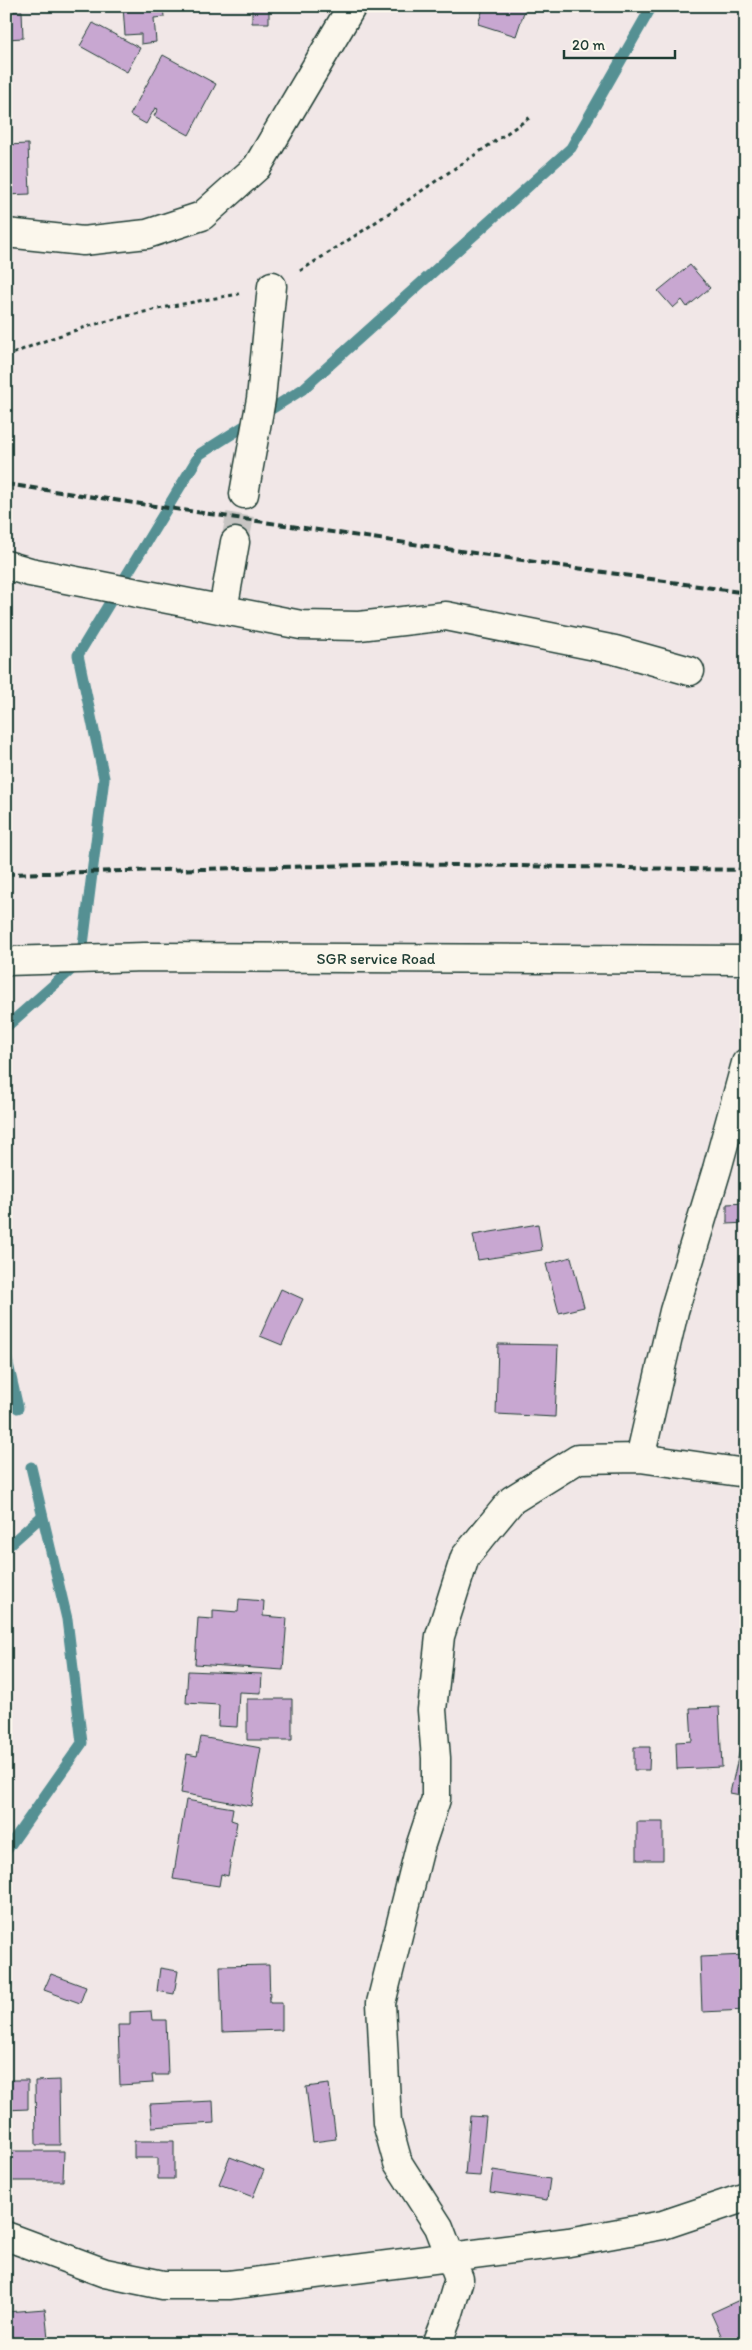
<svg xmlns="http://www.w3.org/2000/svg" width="752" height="2350" font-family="Itim,sans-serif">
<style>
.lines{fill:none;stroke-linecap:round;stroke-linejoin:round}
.stream{stroke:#549093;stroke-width:11}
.building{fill:#c8a7d1;stroke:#1f3d34}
.minor-tunnel{stroke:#c7c5c3;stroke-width:28;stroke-dasharray:28 14;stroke-linecap:butt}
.minor-casing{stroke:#1f3d34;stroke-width:31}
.path{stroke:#1f3d34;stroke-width:3;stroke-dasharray:4 4;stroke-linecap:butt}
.minor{stroke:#fbf7ec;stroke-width:28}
.rail{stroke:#1f3d34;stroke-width:4;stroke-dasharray:8 4;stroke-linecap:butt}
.labels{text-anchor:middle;stroke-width:4;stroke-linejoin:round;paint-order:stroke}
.street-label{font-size:16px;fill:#1f3d34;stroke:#fbf7ec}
</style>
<rect width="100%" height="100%" fill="#f1e7e7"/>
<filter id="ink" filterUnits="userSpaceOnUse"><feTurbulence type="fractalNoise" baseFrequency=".02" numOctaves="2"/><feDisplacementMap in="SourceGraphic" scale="10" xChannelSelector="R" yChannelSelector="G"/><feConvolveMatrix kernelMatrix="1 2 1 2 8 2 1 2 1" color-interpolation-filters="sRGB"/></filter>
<g filter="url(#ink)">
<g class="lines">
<path class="stream" d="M6,1027L81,961L104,778L78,655L200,454L303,389L571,148L652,6
M6,1355L18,1408
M6,1548L41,1517
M6,1851L82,1743L67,1619L31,1467"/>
</g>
<path class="building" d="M123,6H163L164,17L154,18L156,42L141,44V34L125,35Z
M252,6H269V23H252Z
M484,6H526L516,36L478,24Z
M22,11L23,38L7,39L6,12Z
M93,23L140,48L127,72L80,46Z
M163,55L216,84L189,135L154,116L158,109L155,108L146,124L130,115Z
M28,144L30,194L6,195V145Z
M690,265L710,288L687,307L682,300L673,308L658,291Z
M746,1203V1223L727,1224V1204Z
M538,1224L542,1250L478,1260L473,1235Z
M571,1257L584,1307L559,1313L546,1264Z
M281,1289L303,1299L282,1345L260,1336Z
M498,1344L558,1345L555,1417L496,1414Z
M239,1599L264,1601L263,1616L287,1618L283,1670L195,1664L198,1618L213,1619V1610L238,1612Z
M188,1671L262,1674L261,1693L239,1692L237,1727L218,1726L219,1705L186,1703Z
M247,1699H292V1740H247Z
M719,1707L722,1767L677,1769L676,1742L692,1741L690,1708Z
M745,1728H746V1796L730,1793Z
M201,1737L261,1748L251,1806L181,1793L187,1754L197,1756Z
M634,1747H650L649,1770H634Z
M186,1800L233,1808L231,1820L237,1822L228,1876L221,1874L219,1886L173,1879Z
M637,1822H663V1860H637Z
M746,1955V2010L702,2012L700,1957Z
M269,1965L270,2003H282V2030L222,2032L220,1966Z
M160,1968L178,1971L174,1994L157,1991Z
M51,1974L86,1987L80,2003L44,1990Z
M151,2011L152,2020H166L168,2075H152L153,2083L120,2085L118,2025H130V2012Z
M6,2080H28V2109L6,2110Z
M59,2080L60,2145H36L35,2081Z
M329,2084L336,2139L313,2142L306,2087Z
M213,2101L214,2123L152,2127L150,2104Z
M470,2116L486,2117L480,2176L465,2175Z
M134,2141H174V2179H158V2158H134Z
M9,2151H64L63,2181H9Z
M230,2157L264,2170L253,2197L219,2184Z
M493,2170L550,2179L547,2200L490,2192Z
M746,2297V2344H725L711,2313Z
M45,2309L48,2338L6,2341V2312Z"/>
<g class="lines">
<path class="minor-tunnel" d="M235,542L244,494"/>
<defs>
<path id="minor" d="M6,233L83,241L147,234L202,216L257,167L352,6
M244,494L261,399L272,286
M6,565L30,572L301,625L359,626L446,616L615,650L690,671
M223,610L235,542
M6,961L145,957L746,960
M640,1458L674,1311L717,1169L746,1063
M6,2236L105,2273L163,2285H229L569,2242L663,2225L746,2197
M437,2344L448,2316L459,2279L439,2227L398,2163L387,2123L381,2003L420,1847L436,1799V1758L432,1710L440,1636L465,1557L512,1500L578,1459L640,1458L746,1473"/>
</defs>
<use href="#minor" class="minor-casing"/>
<path class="path" d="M300,271L364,230L532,116
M6,357C79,323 161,307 239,294"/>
<use href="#minor" class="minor"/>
<path class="rail" d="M6,484L746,593
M6,874L399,864L746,870"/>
</g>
</g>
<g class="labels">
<g class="street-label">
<text x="376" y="964">SGR service Road</text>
</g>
</g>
<rect width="752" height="2350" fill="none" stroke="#fbf7ec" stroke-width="25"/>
<rect x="12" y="12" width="727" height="2325" fill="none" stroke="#1f3d34" stroke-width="2" filter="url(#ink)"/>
<path d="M564 50v8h111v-8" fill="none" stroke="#1f3d34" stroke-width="2.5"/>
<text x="572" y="50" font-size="15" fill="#1f3d34" stroke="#fbf7ec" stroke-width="4" paint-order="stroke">20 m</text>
</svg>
